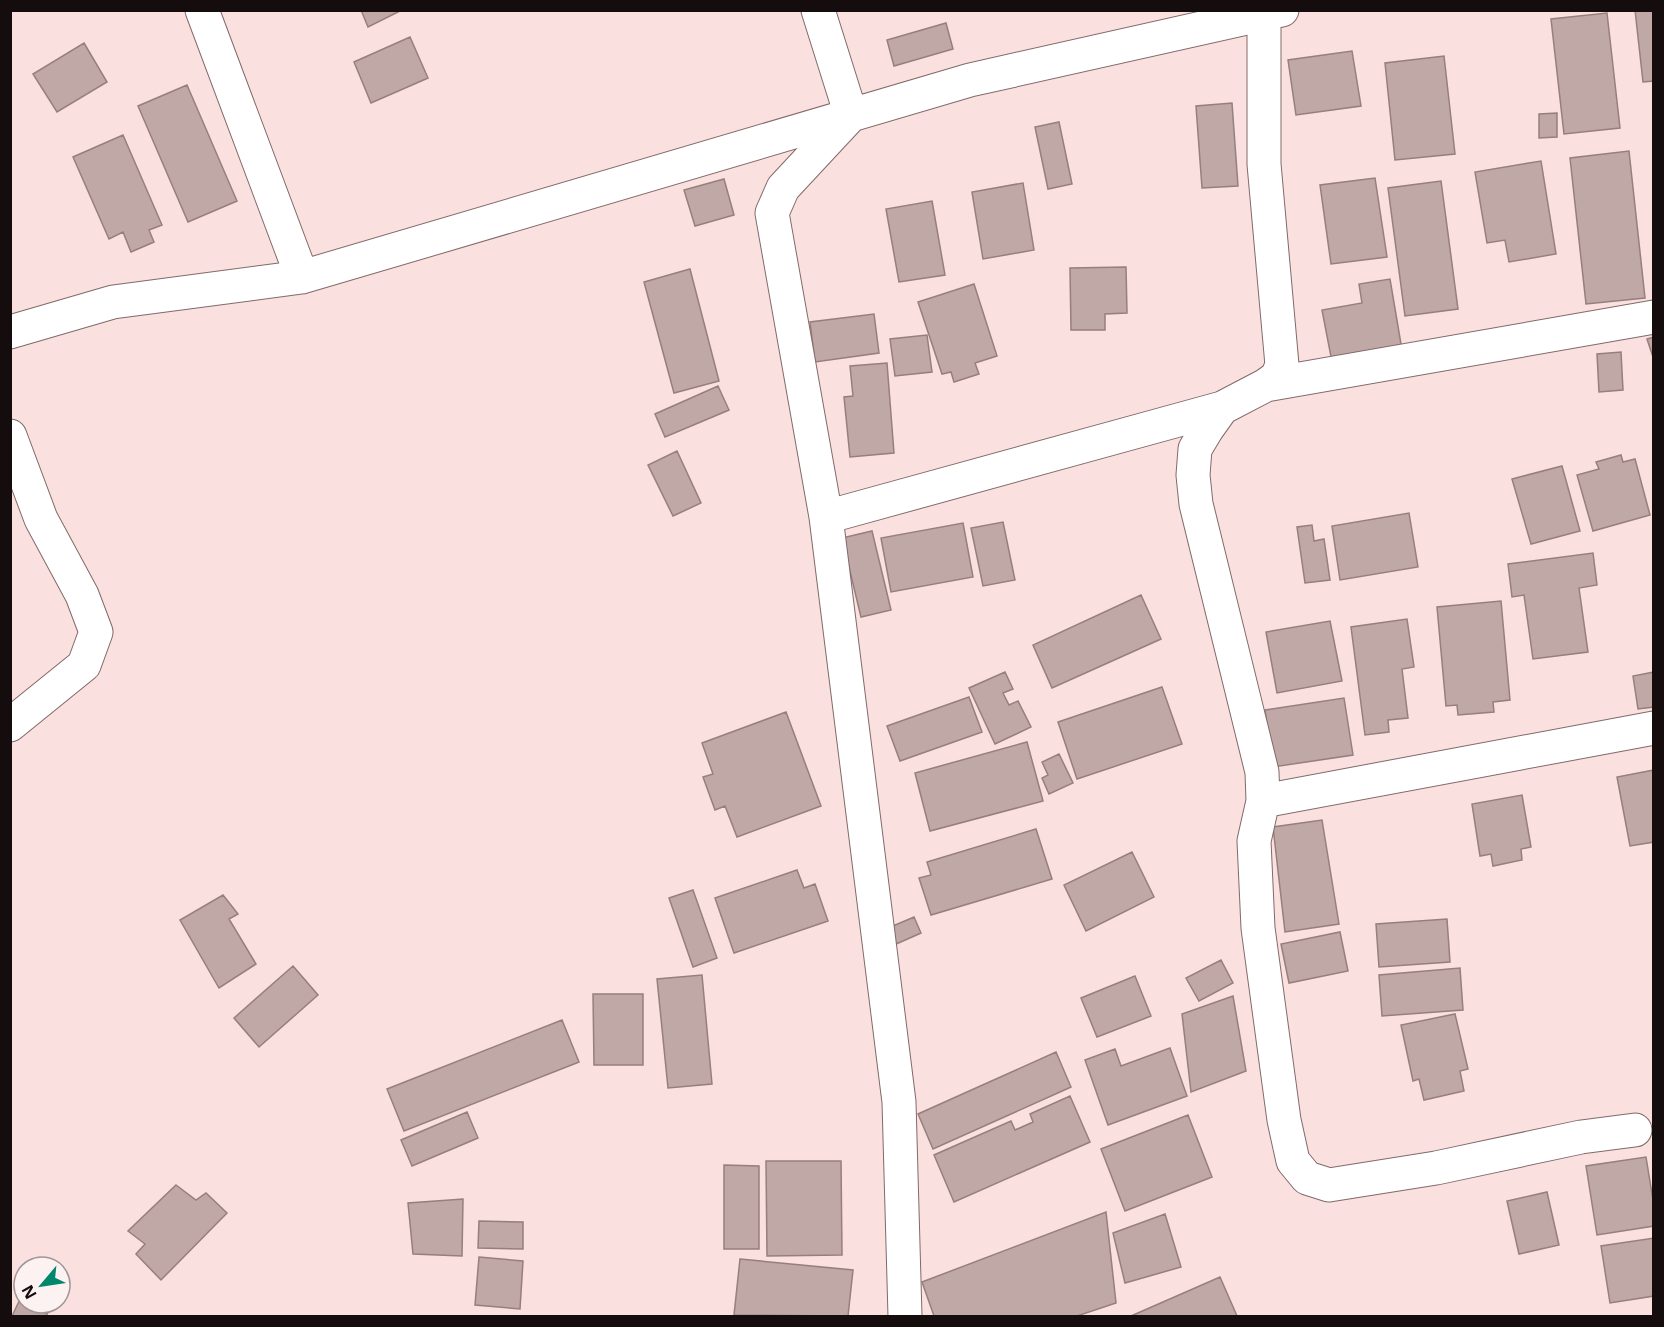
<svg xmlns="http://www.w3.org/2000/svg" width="1664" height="1327" font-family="'Open Sans',sans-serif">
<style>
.building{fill:#c0a8a7;stroke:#967f7d;stroke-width:1.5}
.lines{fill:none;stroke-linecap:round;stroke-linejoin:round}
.minor-casing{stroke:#816a69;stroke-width:35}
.minor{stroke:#fff;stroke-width:33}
</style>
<rect width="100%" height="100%" fill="#fae0df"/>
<path class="building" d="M361,10H402L368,27Z
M1635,10H1654V81L1643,82Z
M1607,13L1620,128L1564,134L1551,19Z
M946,23L953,49L894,66L887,40Z
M410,37L428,78L371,103L354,62Z
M84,43L107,82L57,112L33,74Z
M1352,51L1361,106L1296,115L1288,60Z
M1444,56L1455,154L1395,160L1385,63Z
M187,85L237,201L188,222L138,106Z
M1232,103L1238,186L1202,188L1196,106Z
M1557,113V137L1539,138V114Z
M1059,122L1072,184L1048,189L1035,127Z
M123,135L162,225L149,230L154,242L131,252L123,232L109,239L73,157Z
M1629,151L1645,298L1586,304L1570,158Z
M1541,161L1556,254L1509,262L1505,240L1487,243L1475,172Z
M1375,178L1387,257L1331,264L1320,185Z
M724,179L734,215L695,226L684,190Z
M1441,181L1458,309L1405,316L1388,188Z
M1023,183L1034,250L983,259L972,192Z
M932,201L945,275L899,282L886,209Z
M1126,267L1127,313L1105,314V330H1071L1070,268Z
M690,269L719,381L674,393L644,282Z
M1390,279L1402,350L1332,362L1322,310L1362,303L1359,284Z
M974,284L997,356L975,363L979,374L954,382L951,372L942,374L918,302Z
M874,314L879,353L815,362L810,322Z
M927,335L932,372L895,376L890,339Z
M1654,337V360L1647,339Z
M1621,352L1623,390L1599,392L1597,354Z
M887,363L894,453L850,457L844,397L853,396L850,366Z
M718,386L729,410L665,437L655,414Z
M677,451L701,503L673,516L648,465Z
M1621,455L1623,462L1635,459L1650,515L1593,531L1577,475L1599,469L1596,462Z
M1562,466L1580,531L1531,544L1512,479Z
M1409,513L1418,567L1340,580L1332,526Z
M1003,522L1015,580L983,586L971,528Z
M963,523L973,577L891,592L881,538Z
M1312,525L1314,541L1324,539L1330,580L1305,583L1297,527Z
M872,531L891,610L861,617L842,538Z
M1593,553L1597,585L1579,588L1588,652L1533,659L1524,595L1512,597L1508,564Z
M1141,595L1161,639L1052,688L1033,645Z
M1501,601L1510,700L1493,702L1494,712L1458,715L1457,705L1446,706L1437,607Z
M1407,619L1414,667L1402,669L1408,718L1388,720L1389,732L1365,735L1351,627Z
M1330,621L1342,681L1277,693L1266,632Z
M1005,672L1013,689L1003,693L1009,705L1018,701L1031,727L995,744L969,688Z
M1654,672V707L1638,709L1633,676Z
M1162,687L1182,744L1077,779L1058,722Z
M969,697L982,732L900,761L887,726Z
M1344,698L1353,755L1273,767L1265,710Z
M786,712L821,806L737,837L725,806L715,810L703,777L713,774L702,743Z
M1027,742L1043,801L930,831L915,773Z
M1059,754L1073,783L1049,794L1042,778L1048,775L1042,762Z
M1654,770V842L1630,846L1617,777Z
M1522,795L1531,847L1521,849L1522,860L1493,866L1491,854L1480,856L1472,804Z
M1322,820L1339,924L1285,932L1273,827Z
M1036,829L1052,879L931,915L919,878L931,875L927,862Z
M1132,852L1154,897L1086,931L1064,885Z
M797,870L804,888L815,884L828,921L734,953L715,898Z
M693,890L717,958L693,967L669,898Z
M223,895L238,914L229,919L256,964L219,988L180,920Z
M914,917L921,933L894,945L886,929Z
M1447,919L1450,962L1379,967L1376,924Z
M1340,932L1348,971L1289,983L1281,944Z
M1221,960L1233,983L1199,1001L1186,978Z
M293,966L318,995L259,1047L234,1018Z
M1460,968L1463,1010L1382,1016L1379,975Z
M702,975L712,1084L668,1088L657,979Z
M1135,976L1151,1016L1097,1037L1081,998Z
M593,994H643V1065H594Z
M1233,996L1246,1071L1191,1092L1182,1014Z
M1455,1014L1468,1069L1460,1071L1464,1091L1424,1100L1419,1079L1413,1081L1401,1025Z
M562,1020L579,1062L404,1131L387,1089Z
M1170,1048L1187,1096L1108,1125L1085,1060L1115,1049L1121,1066Z
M1056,1052L1071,1087L933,1149L918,1114Z
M1070,1096L1090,1142L954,1202L934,1155L1011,1121L1015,1130L1033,1122L1030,1114Z
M467,1112L478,1138L412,1166L401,1140Z
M1188,1115L1212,1177L1125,1211L1101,1149Z
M1646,1157L1654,1206V1226L1597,1235L1586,1166Z
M766,1161H841L842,1255L767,1256Z
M724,1165L759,1166V1249H724Z
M176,1185L196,1200L206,1193L227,1213L161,1280L136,1254L145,1244L128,1231Z
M1547,1192L1559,1245L1519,1254L1507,1201Z
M463,1199L462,1256L413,1254L408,1203Z
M1106,1212L1116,1303L1077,1316H934L922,1282Z
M1165,1214L1181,1267L1125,1283L1113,1233Z
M479,1221L523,1222V1249L478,1248Z
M1654,1238V1296L1610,1303L1601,1246Z
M479,1257L523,1261L520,1309L475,1305Z
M740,1259L853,1270L848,1316L734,1315Z
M1220,1277L1237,1316H1131Z
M24,1291V1303H53L46,1316H12Z"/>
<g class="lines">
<defs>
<path id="minor" d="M202,10L302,277
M818,10L851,115L783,188L772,213L826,517L899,1102L905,1316
M1264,15V164L1282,365L1277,377L1266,385L1222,408L1207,429L1195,449L1193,475L1196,504L1262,772L1263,801L1254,841L1258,928L1284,1120L1293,1161L1307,1178L1329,1185L1436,1168L1581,1137L1635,1130
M10,332L113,302L302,277L970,80L1282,10
M1266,385L1654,317
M10,436L41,519L82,595L96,632L84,665L10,725
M826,517L1222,408
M1263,801L1654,728"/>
</defs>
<use href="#minor" class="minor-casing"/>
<use href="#minor" class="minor"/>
</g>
<rect width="1664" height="1327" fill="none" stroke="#150d0d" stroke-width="24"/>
<g transform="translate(42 1285) rotate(241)"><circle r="28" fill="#fcf2f1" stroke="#a09696" stroke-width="1.5"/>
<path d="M0-4.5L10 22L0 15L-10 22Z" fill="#01876b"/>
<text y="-9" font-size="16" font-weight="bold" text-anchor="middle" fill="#150d0d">N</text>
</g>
</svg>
